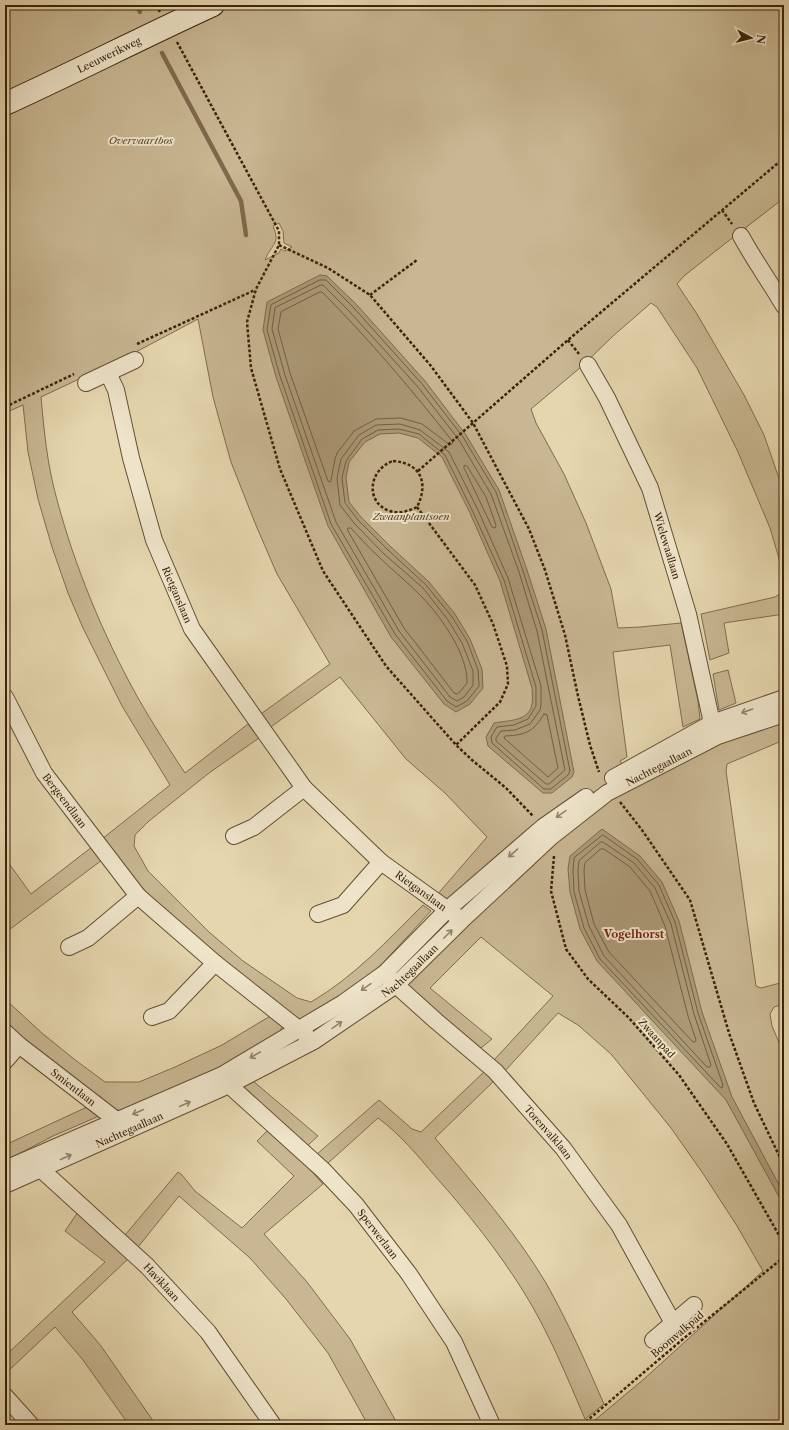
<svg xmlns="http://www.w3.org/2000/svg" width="789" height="1430" font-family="'Libre Caslon Text',serif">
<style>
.green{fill:#c8b792;stroke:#816c4e;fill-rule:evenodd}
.water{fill:#ab9976;stroke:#7e694b}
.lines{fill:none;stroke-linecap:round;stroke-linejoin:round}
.shore{stroke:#725e40;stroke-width:1}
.stream{stroke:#7e694b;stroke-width:4.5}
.street-casing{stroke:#654f33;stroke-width:18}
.secondary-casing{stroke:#3a220a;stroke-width:24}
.path{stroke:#3a220a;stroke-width:2.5;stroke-dasharray:3 2;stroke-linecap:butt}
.street{stroke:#eee4ca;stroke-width:16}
.secondary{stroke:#eee4ca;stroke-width:22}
.oneway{stroke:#94836a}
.labels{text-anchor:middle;stroke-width:4;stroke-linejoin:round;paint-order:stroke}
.street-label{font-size:10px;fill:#3a220a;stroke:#eee4ca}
.park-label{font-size:10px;font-style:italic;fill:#5e472c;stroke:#eee4ca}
.neighbourhood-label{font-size:11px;font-weight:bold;fill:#7a1f14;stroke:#eee4ca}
</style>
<rect width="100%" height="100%" fill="#e5d6ae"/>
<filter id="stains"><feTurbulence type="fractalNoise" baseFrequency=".005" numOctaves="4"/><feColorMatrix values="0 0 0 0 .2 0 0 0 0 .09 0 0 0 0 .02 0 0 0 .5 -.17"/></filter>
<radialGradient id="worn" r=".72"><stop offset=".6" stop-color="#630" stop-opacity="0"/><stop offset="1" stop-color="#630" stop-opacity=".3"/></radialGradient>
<path class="green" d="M5,5H784V198L722,246L684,276L677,284L697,314L744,395L764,435L784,493V614L724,623L729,653L710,660L701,614L775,597L781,593L783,572L770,528L738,452L697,368L657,307L651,303L613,336L581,367L531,409L536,423L564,474L586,523L611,589L618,628L640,627L681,623L698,701L700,719L683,727L670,645L613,652L627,757L620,761L635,784L688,755L784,720V740L727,764L726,771L756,986L761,988L784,982V1004L774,1007L770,1014L772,1026L784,1054V1425H589L644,1379L763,1271L737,1226L704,1175L671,1128L611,1054L578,1025L558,1013L505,1071L494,1060L553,996L481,937L430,988L492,1039L481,1048L403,983L486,904L491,863L444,901L436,896L487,837L445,793L406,759L340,677L268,729L258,716L330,664L277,574L255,523L231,462L213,397L198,319L134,353L41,397C44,430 47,463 56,496C74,565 103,635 138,698C153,724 169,749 185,773L248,724L259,738L209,773L149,821L135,835L134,846L148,871L209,932L243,961L297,998L311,1002C354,977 388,940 423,905L431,911L382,964L354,988L305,1021L297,1019L165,913L118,861L102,839L170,785L122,706L83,628L68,593L52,547L38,499L28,452L23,405L5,413ZM279,223L283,231L284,243L292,247L285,251L281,249L279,253L265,260C271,244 281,245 273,226Z
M728,670L736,703L719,710L713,674Z
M92,847L102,860L5,933V912L10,908L5,902V858L31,894Z
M5,999L43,1034L74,1059L105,1082H139L175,1067L222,1045L272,1015L283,1025L279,1033L213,1071L126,1112L113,1109L31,1048L5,1023Z
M486,1070L496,1079L435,1138C474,1185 515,1231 546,1283C568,1322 586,1363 604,1404L585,1419C567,1377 549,1333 525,1294C499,1252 468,1213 435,1176C418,1156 400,1134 378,1118L327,1164L316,1155L379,1100L412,1129L421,1132Z
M253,1081L318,1136L306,1147L241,1086Z
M87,1107L99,1116L53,1136L5,1161V1145Z
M268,1130L289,1146L323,1184L264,1234L307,1282L350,1339L398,1425H368L328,1353L286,1299L250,1258L179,1196L138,1247L125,1235L178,1172L182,1175L195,1191L242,1228L294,1176L257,1141Z
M78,1212L129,1258L72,1312L101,1346L156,1425H129L83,1360L55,1327L5,1374V1356L105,1262L65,1231Z"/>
<path class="water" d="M320,275L327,276L356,304L425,381L466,435L499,490L527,570L546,629L574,772L572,777L552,793H543L488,746L486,737L494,723C508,720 529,722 532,704C533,699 532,693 532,688L500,581L470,513L442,457L418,438L399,433L380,434L365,442L349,462L346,478L349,502L361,517L390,546L429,582L455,614L470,639L482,669L483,688L470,704L456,712L444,704L391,637L328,526L276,377L263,330L267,302Z
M602,829L640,856L662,882L679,921L702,1012L732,1097L784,1194V1206L726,1100L597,961L580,929L570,892L568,869L570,856Z"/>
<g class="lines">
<path class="shore" d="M320,280H326L353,307L422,384L463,437L496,492L523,571L542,630L570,771L568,775L551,789H544L492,743L491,737L497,727L514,725L528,719L536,706V687L504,580L473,512L445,455L419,434L399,429L378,430L362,439L346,461L342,478L345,503L358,520L387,549L426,585L452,617L467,641L478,670L479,686L467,701L456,707L447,701L395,634L331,524L280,376L267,330L271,305Z
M321,285H323L349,311L418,387L459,440L491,494L519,572L537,631L565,770L549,784H546L496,741V738L501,731L515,730L530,724L540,710L541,705V686L508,578L478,510L449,452L420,430L400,424L376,425L359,435L341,459L337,478L340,505L354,523L383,553L423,588L448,620L462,643L473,671V685L464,697L457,701L450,697L399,631L336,522L285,375L272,329L275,308Z
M320,292H322C369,339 412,390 453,442L452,444L450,445L422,424L401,418L376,419L354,431L337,453L335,459L331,480L330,482L328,481L290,373L278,329L281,312Z
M467,466L486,497L496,525L495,528L492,527L464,468V466Z
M348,528H351C360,538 369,548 379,557C391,569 405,580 417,592C438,612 468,653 467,683L460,692L457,694L454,693L404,628L348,531Z
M544,714L547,715L558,768L548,777L504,738L505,736C526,735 533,732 544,714Z
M603,835L637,859L659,885L675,922L698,1013L723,1085L722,1088L720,1087L600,959L584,928L574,892L573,870L574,858Z
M601,842H603L634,863L655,888L671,924L694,1014L711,1065L710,1067H707L604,956L589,926L579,891L578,870L579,861Z
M601,849H604L630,867L650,891L665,926L688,1016L696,1040L695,1042H693L609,952L594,924L585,890L584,870L585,863Z"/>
<path class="stream" d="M137,5L140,12
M162,53L241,201L246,235"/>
<defs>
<g id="street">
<path d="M741,236C754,260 770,282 784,306"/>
<path id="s1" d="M588,365L607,398L650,488L688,614L712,723L716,732"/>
<path id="s2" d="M108,373L116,390L131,458L154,540L192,629L304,788L381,862L455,915"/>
<path d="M86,383L135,360"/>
<path id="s3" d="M5,697L44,773L138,896L215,963L306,1035"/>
<path d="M613,778L712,723L784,698"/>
<path d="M234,836L254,827L304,788"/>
<path d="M318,914L343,905L381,862"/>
<path d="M69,947L88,938L138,896"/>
<path id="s4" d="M389,977L396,985L436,1021L495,1071L563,1148L619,1225L673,1323"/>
<path d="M152,1017L169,1011L215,963"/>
<path id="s5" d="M5,1032L19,1045L124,1126"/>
<path d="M5,1061L19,1045"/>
<path id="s6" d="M223,1076L229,1085L323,1170L356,1205L409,1274L454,1342L492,1425"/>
<path id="s7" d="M33,1162L147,1266L208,1332L273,1425"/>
<path d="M5,1169L222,1075L343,1003L385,973L448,909L543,827L586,797"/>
<path id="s8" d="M5,1185L229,1085L314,1041L396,985L462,920L551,837L607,793L718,736L784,714"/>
<path d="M653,1340L694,1305"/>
<path d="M5,1396L31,1425"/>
</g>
<g id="secondary">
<path id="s9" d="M5,104C75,72 143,37 213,5"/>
</g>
</defs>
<use href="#street" class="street-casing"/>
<use href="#secondary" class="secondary-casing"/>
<path class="path" d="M156,5L160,12
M177,42L279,231V245L256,289L247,322L251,368L280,469L323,571L386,666L456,745L472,760L506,788L533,816
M722,210L732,224
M279,245L328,268L370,295L431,366L473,423L529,529L545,570L565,635L578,696L590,745L599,772
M370,295L417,260
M568,340L579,354
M137,344L255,290
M5,407L74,374
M393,461C421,463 429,483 417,507C409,511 399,514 390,511C365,503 368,470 393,461Z
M418,471L568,340L784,158
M417,507L475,585L493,624L507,666L508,684L500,702L456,745
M620,802L642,830L690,900L729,1033L754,1103L784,1166
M554,856L551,891L566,949L588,979L629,1018L679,1075L727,1144L784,1244
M582,1425L683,1339L784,1257"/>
<use href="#street" class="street"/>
<use href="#secondary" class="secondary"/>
</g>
<defs><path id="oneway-shaft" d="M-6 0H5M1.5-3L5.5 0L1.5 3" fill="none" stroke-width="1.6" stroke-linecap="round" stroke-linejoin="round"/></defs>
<g class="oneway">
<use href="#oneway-shaft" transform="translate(747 711) rotate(161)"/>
<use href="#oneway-shaft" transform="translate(561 814) rotate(145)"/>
<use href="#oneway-shaft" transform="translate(513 853) rotate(139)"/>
<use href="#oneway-shaft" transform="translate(448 934) rotate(-45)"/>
<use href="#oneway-shaft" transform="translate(366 987) rotate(145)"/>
<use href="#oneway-shaft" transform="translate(337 1025) rotate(-35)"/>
<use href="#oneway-shaft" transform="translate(255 1055) rotate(150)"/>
<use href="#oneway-shaft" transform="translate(185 1104) rotate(-24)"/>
<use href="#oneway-shaft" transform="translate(138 1112) rotate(156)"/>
<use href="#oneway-shaft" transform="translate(66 1157) rotate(-24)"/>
</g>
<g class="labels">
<g class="street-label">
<text dy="4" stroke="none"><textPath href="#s9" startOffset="115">Leeuwerikweg</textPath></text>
<text dy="4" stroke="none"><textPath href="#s1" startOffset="198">Wielewaallaan</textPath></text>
<text dy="4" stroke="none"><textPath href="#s2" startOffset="233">Rietganslaan</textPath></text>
<text dy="4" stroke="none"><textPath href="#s8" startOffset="784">Nachtegaallaan</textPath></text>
<text dy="4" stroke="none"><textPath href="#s3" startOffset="120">Bergeendlaan</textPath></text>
<text dy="4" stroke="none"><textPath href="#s2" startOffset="621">Rietganslaan</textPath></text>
<text dy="4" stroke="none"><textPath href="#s8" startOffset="460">Nachtegaallaan</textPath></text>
<text transform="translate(657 1038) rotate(48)" y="4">Zwaanpad</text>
<text dy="4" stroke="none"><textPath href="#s5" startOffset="88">Smientlaan</textPath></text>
<text dy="4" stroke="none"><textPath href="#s8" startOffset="136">Nachtegaallaan</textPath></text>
<text dy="4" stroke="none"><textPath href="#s4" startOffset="223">Torenvalklaan</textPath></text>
<text dy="4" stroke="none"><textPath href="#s6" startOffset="222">Sperwerlaan</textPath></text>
<text dy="4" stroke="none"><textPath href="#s7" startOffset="176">Haviklaan</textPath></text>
<text transform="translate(677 1334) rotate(-40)" y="4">Boomvalkpad</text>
</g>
<g class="park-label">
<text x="141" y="144">Overvaartbos</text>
<text x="411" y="520">Zwaanplantsoen</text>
</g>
<g class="neighbourhood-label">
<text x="634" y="938">Vogelhorst</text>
</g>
</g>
<rect width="789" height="1430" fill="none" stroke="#e5d6ae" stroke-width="20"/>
<rect x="6" y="6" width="777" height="1418" fill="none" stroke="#3a220a" stroke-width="2"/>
<rect x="10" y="10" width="769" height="1410" fill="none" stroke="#3a220a"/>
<g transform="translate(751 38) rotate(97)" stroke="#eee4ca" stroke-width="3" paint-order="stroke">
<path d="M0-3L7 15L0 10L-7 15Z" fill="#3a220a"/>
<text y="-6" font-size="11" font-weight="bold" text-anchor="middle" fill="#3a220a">N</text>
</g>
<rect width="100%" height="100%" filter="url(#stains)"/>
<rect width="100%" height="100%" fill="url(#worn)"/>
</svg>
